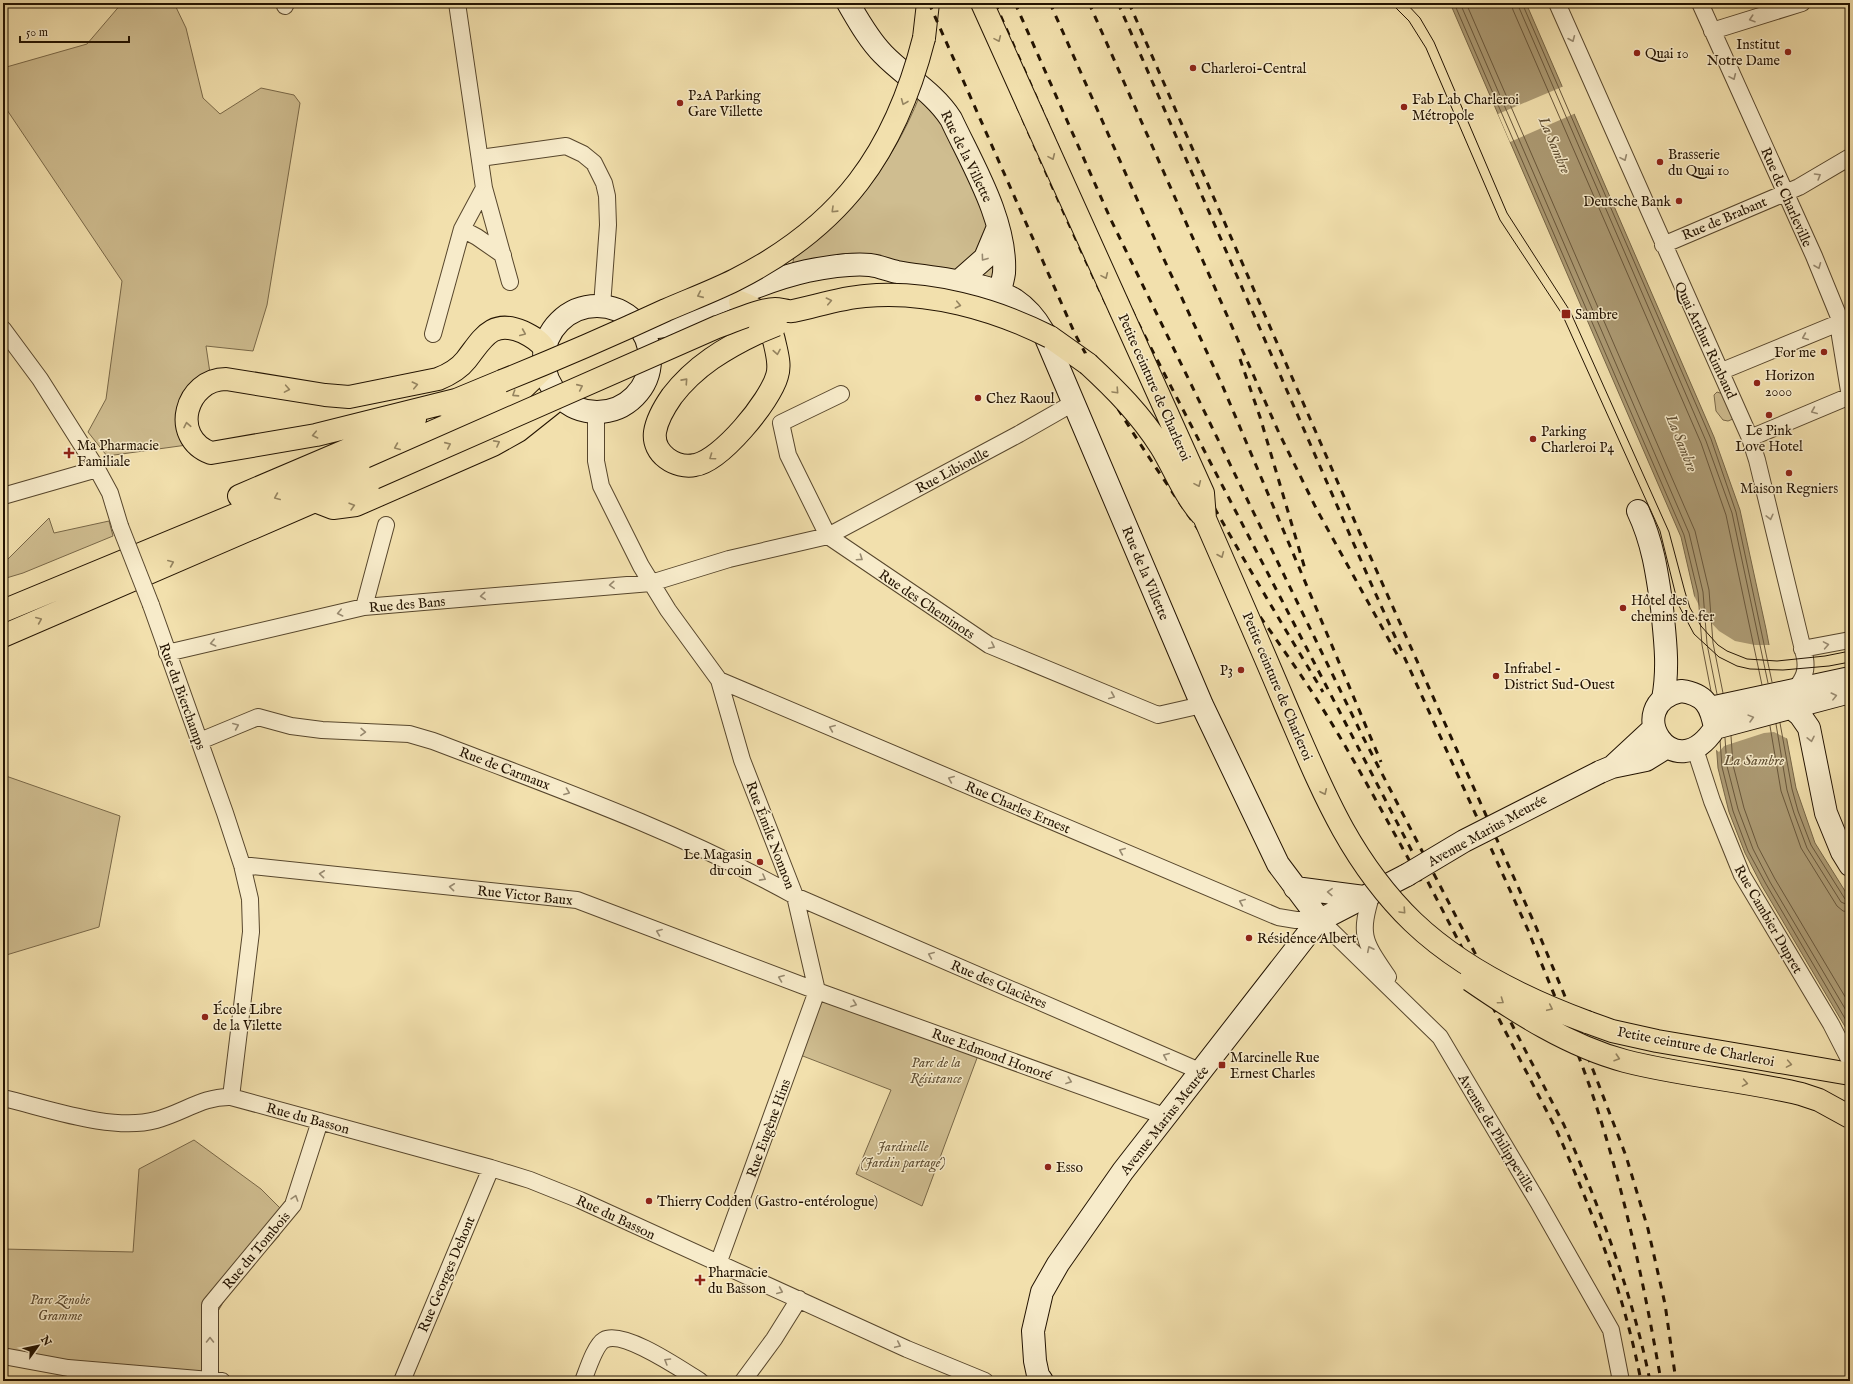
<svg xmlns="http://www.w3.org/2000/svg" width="1853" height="1384" font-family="'IM FELL English',serif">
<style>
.green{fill:#cfbd90;stroke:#796848}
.water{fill:#ac9a73;stroke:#756445}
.pier{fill:#f2e0ad}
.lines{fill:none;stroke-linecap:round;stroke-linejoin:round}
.shore{stroke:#68563a;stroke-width:1}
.street-casing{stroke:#57462c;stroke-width:18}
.secondary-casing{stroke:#231301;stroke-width:24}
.highway-casing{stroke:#231301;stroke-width:24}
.street{stroke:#f7ebca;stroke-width:16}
.secondary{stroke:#f7ebca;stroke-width:22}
.highway{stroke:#f2e0ad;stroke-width:22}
.tram{stroke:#231301;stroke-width:1}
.rail{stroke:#231301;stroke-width:3;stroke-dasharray:7 7;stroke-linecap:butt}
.street-bridge-casing{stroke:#57462c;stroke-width:18;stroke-linecap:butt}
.secondary-bridge-casing{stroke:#231301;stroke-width:24;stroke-linecap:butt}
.highway-bridge-casing{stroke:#231301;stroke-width:24;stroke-linecap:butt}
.street-bridge{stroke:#f7ebca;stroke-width:16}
.secondary-bridge{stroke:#f7ebca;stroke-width:22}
.highway-bridge{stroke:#f2e0ad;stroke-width:22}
.oneway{stroke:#988a70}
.oneway2{stroke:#958460}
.poi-dot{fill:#8f2418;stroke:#f7ebca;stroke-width:1.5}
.labels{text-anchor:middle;stroke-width:3;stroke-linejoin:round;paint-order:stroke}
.poi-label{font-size:14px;fill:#231301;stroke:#f7ebca;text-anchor:start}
.street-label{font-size:14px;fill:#231301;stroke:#f7ebca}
.park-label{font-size:14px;font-style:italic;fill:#5f4e33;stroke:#f7ebca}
.water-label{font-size:15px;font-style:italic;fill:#615034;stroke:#f7ebca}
</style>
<rect width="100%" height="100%" fill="#f2e0ad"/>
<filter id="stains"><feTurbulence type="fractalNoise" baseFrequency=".005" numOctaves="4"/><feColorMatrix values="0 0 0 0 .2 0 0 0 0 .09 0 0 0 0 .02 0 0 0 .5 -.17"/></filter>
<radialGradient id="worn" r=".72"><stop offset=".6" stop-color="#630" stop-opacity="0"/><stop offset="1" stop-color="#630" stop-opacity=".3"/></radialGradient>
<path class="green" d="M122,3H174L186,28L203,98L220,114L261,88L294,95L300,103L267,305L253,351L206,346L210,373L187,445L107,456L88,432L106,399L122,281L3,104V68L87,44Z
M920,95L945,120L988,220L995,271L993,285L792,268L794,256C815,238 843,219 860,198C885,167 906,131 920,95Z
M1717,392L1723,394L1733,419L1728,421L1723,420L1716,411L1714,395Z
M49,518L54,533L109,521L113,536L23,573L3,579V564Z
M3,775L120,816L99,927L3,956Z
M817,991L980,1050L922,1206L856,1174L891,1090L795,1053Z
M194,1140L261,1189L281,1209L279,1236L233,1285L217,1313L209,1379L3,1356V1249L133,1252L139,1169Z"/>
<path class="water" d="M1450,3H1526L1714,437L1740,510L1766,629L1796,788L1815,843L1850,899V1035L1762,886L1745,853L1729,812L1718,768L1715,728L1698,645L1694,593L1681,537Z"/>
<path class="pier" d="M1564,86L1576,113L1510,142L1498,114Z
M1691,590L1704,615L1719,631L1735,641L1755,645H1771L1790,740L1774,732L1764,733L1724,746L1719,752L1715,749L1713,728L1696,646Z"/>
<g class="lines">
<path class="shore" d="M1454,3L1684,535L1698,593L1702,645L1711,691
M1460,3L1689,533L1703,592L1707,644L1717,694
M1466,3L1695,531L1709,590L1713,643L1723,693
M1511,3L1513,10L1701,443L1726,515L1762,685
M1517,3L1706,441L1732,513L1768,683
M1522,3L1711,439L1736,512L1772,682
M1780,723L1792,789L1798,811L1811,845L1845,899L1850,901
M1776,724L1787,790L1794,813L1807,848L1841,902L1850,906
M1770,726L1781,791L1801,848L1837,906L1843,911L1850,912
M1731,736L1733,765L1744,808L1758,847L1775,879L1850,1005
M1725,738L1727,766L1738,809L1753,849L1770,882L1850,1017
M1720,740L1722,767L1733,811L1748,851L1766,884L1850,1027"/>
<defs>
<path id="street" d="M457,3L484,188L510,282
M1557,3L1750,438L1757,460L1805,658C1807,671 1804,678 1796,688
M1700,3L1814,256L1841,322L1840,336L1850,397
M285,6L286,3
M1712,31L1802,3
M480,158L566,146L583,154L594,163L604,183L607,196L608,225L602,306
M462,229L477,237L503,255
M1663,245L1799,187L1850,157
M3,329L40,379L97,469L110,493L120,526
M433,334L462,229L484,188
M1722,371L1841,322L1849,326
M841,394L781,423L788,455L828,536L989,645L1158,715L1202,705
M596,413V461L601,486L641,566L668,610L719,680L742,760L795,896L817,991
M1750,438L1850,396
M3,496L97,469
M151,605L225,813L242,865L250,899L251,932L231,1097
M364,607L386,525
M1802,649L1850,640
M167,653L364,607L651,583L729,559L828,536L1019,434L1075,402
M719,680L1278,917L1296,920H1320L1440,1037L1538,1202L1611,1330L1621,1381
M200,741L258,717L291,726L322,730L409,734L433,741C556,788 680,832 795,896L1202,1072
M1695,749L1712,801L1742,875L1831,1024L1850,1061
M242,865L577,900L817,991L1167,1117
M1372,893C1359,936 1363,940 1388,977
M3,1098C47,1108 112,1132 156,1120C183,1113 203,1096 231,1097L491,1168L530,1180L580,1200L907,1349L985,1381
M718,1264L817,991
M3,1356L68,1368L222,1381
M210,1381V1305L293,1205L320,1121
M402,1381L491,1168
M583,1381C587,1371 595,1345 604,1340C623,1329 682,1370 700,1381
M743,1381L774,1339L799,1299"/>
<path id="secondary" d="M848,3C858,20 869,40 883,54C905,77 933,91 951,119C972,164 1007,221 1004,273C1003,280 1001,287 999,294
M959,281L985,258L998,227
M544 359a53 53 0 1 1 106 0a53 53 0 1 1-106 0Z
M638,325L649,328L665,326C711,307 758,282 807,271C827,267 850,263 870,265C879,266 888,270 897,272C931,278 985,281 1015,300C1027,308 1036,319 1043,331L1202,705L1278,864L1320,920
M1638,511C1653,543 1657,573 1662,608C1665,639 1669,667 1663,699
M1681,691C1705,694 1711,706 1715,728C1673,792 1620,705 1681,691Z
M1790,707L1800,715L1809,728L1826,813L1842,852L1850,865
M1710,708L1850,678
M1715,728L1850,692
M1612,767L1654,728
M1600,772L1612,767L1646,760L1667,747
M1295,888L1364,897
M1042,1381L1038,1375L1035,1361L1033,1331L1042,1292L1058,1264L1123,1171L1313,927L1320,920L1407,875"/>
<path id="highway" d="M924,38L928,3
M740,302C765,311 771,324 776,349C778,358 780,367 777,376C770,401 721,461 695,465C676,469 652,454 655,432C657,419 665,406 672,396C695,366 725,348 759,332
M1050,337L1088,364
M456,400L316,435L211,453C169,437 186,379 226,379L325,395L349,397L438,379C448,375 459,369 466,360C482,340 491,318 523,332C531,336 539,340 544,348
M444,405L502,381
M239,496L361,444L415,419
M315,501L333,508L356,505L493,445L518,431L552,404
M3,611L370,459L501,402L519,392L544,368
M3,636L315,501L374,478
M1587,1022L1612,1031L1657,1041L1850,1074"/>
</defs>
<use href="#street" class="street-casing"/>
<use href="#secondary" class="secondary-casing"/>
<use href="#highway" class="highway-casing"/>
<use href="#street" class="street"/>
<use href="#secondary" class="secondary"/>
<use href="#highway" class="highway"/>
<path class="tram" d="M1391,3L1409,21L1426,48L1500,220L1562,314L1660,531L1678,604L1694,634L1719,657L1737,666L1750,669L1783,670L1829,666L1850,662
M1406,3L1420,18L1434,42L1507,213L1570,311L1669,532L1685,592L1690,608L1701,626L1718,645L1727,651L1747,659L1777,661L1825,656L1850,651"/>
<path class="rail" d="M929,3L1075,334C1138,453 1222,560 1298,671C1344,738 1381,811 1421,881
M973,3C1020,112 1066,223 1119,330C1181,454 1251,573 1323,692
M995,3L1094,229L1136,319L1556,1129C1592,1210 1624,1293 1641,1381
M1015,3L1111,220L1363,737L1564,1125C1600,1209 1632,1292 1650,1381
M1050,3L1156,242L1223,387L1381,762
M1089,3L1279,433L1317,510L1399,658
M1118,3L1373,588L1528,930C1549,983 1572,1036 1591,1090C1623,1185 1644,1283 1661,1381
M1129,3L1362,538L1536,927L1564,994L1626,1156L1648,1229L1665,1304L1676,1381
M1240,359L1260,417L1305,569"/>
<defs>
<path id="street-bridge" d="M120,526L151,605"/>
<path id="secondary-bridge" d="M1407,875L1464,841L1600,772"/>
<path id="highway-bridge" d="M982,3L1203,493L1205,519C1232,581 1259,642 1285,704C1320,785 1348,859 1413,922C1461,968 1525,999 1587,1022
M759,332L776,325
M1088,364C1115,389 1141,415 1161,447C1175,470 1184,495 1202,515
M502,381C557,359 612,335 666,310C689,300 713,291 735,280C842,226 895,152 924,38
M374,478L717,327C732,322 760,309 775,309C781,309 787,312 793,311C817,306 840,298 865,296C927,290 995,309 1050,337
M1470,980C1518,1013 1569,1046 1625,1061C1683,1076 1743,1080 1801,1094L1819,1100L1850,1117"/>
</defs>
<use href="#street-bridge" class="street-bridge-casing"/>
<use href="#secondary-bridge" class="secondary-bridge-casing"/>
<use href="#highway-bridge" class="highway-bridge-casing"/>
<use href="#street-bridge" class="street-bridge"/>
<use href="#secondary-bridge" class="secondary-bridge"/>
<use href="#highway-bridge" class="highway-bridge"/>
</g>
<defs><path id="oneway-chevron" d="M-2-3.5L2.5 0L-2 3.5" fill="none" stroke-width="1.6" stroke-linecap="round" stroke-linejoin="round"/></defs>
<g class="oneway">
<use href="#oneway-chevron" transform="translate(1752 19) rotate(162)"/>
<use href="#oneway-chevron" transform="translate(1572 39) rotate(67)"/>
<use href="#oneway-chevron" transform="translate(1733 77) rotate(66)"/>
<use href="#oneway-chevron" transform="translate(1624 158) rotate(66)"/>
<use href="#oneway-chevron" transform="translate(1818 176) rotate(-31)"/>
<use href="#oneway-chevron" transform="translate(984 258) rotate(126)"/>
<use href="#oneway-chevron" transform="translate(1818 266) rotate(68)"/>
<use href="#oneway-chevron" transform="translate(1805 337) rotate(157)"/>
<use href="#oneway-chevron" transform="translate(1814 411) rotate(157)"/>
<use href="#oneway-chevron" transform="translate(1770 517) rotate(76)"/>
<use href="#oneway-chevron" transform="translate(860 558) rotate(34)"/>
<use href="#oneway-chevron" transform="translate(612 585) rotate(176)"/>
<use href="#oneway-chevron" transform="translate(483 596) rotate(175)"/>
<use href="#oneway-chevron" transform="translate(340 613) rotate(167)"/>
<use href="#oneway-chevron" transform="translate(213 643) rotate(167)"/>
<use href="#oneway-chevron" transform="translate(1826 645) rotate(-10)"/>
<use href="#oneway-chevron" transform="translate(992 646) rotate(26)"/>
<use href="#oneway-chevron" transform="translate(1112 696) rotate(23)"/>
<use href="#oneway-chevron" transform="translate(1834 696) rotate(-14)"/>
<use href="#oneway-chevron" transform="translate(1751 718) rotate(-15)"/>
<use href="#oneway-chevron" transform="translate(236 726) rotate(-23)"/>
<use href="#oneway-chevron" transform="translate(832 728) rotate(-157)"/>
<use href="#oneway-chevron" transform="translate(363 732) rotate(2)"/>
<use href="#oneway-chevron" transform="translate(1811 739) rotate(78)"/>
<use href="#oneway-chevron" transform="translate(951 779) rotate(-157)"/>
<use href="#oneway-chevron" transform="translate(567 792) rotate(21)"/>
<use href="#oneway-chevron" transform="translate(1122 851) rotate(-157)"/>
<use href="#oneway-chevron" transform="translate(322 874) rotate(-174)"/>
<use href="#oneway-chevron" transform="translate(763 878) rotate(29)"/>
<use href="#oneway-chevron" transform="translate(452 887) rotate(-174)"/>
<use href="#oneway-chevron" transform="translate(1330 892) rotate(-178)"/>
<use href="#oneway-chevron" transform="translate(1242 902) rotate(-157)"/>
<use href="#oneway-chevron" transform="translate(659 932) rotate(-159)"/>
<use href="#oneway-chevron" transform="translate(1370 949) rotate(-116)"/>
<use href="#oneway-chevron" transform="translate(931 955) rotate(-157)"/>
<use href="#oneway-chevron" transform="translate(781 978) rotate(-159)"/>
<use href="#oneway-chevron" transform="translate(854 1004) rotate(20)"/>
<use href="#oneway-chevron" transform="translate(1166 1056) rotate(-157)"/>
<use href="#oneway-chevron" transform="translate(1069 1081) rotate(20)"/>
<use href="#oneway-chevron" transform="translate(295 1198) rotate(-72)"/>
<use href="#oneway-chevron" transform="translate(780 1291) rotate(23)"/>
<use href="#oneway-chevron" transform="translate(210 1340) rotate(-90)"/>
<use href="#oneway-chevron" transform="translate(898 1345) rotate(25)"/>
<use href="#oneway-chevron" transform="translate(667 1361) rotate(-149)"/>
</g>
<g class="oneway2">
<use href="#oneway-chevron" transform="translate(998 39) rotate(66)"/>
<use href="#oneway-chevron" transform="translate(904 102) rotate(112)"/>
<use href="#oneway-chevron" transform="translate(1052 157) rotate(66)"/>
<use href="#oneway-chevron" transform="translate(834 210) rotate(136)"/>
<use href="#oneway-chevron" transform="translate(1105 276) rotate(66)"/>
<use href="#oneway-chevron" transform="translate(700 295) rotate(156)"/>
<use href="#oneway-chevron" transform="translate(829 301) rotate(-12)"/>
<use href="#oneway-chevron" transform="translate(958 305) rotate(12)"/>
<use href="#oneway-chevron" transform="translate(523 333) rotate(23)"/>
<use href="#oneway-chevron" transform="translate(777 352) rotate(80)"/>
<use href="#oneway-chevron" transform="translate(685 381) rotate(-48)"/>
<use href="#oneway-chevron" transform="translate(415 385) rotate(-13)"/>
<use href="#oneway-chevron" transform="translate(580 387) rotate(-24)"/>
<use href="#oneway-chevron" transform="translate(287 389) rotate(10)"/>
<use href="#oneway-chevron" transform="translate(1116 391) rotate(47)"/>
<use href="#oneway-chevron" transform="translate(515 394) rotate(147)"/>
<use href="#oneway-chevron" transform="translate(187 425) rotate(-101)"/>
<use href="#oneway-chevron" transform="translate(315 435) rotate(168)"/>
<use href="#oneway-chevron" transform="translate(497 443) rotate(-28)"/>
<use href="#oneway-chevron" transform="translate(448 445) rotate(-24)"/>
<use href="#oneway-chevron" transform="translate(397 447) rotate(157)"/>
<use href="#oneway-chevron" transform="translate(712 457) rotate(145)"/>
<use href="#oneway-chevron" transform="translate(1198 484) rotate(66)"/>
<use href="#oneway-chevron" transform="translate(277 497) rotate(157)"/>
<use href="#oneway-chevron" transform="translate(352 506) rotate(-16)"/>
<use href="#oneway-chevron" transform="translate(1221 555) rotate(67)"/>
<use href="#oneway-chevron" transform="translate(171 563) rotate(-23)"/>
<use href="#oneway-chevron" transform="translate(39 620) rotate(-23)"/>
<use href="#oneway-chevron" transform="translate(1324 792) rotate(65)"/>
<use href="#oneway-chevron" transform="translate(1403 911) rotate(47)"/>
<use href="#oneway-chevron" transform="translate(1501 1001) rotate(35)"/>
<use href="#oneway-chevron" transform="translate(1550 1008) rotate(25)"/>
<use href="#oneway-chevron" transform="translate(1617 1058) rotate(18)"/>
<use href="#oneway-chevron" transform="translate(1789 1064) rotate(10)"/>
<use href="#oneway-chevron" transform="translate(1745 1083) rotate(10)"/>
</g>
<g class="poi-dot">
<circle cx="1788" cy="52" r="4"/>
<circle cx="1637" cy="53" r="4"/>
<circle cx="1193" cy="68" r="4"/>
<circle cx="680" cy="103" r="4"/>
<circle cx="1404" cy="107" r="4"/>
<circle cx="1660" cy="162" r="4"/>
<circle cx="1679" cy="201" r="4"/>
<rect x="1561" y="309" width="10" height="10" rx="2"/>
<circle cx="1824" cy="352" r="4"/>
<circle cx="1757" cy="383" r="4"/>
<circle cx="978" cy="398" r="4"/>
<circle cx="1769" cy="415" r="4"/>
<circle cx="1533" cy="439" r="4"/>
<path d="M67 447h4v4h4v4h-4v4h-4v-4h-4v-4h4z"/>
<circle cx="1789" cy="473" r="4"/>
<circle cx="1623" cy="608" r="4"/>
<circle cx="1241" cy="670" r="4"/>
<circle cx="1496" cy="676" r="4"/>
<circle cx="760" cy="862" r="4"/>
<circle cx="1249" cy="938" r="4"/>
<circle cx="205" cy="1017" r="4"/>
<rect x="1218" y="1061" width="8" height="8" rx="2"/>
<circle cx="1048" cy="1167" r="4"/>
<circle cx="649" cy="1201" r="4"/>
<path d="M698 1274h4v4h4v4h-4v4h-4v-4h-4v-4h4z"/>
</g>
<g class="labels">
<g class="poi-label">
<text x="1780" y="49" text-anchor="end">Institut<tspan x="1780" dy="16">Notre Dame</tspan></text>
<text x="1645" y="58">Quai 10</text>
<text x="1201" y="73">Charleroi-Central</text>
<text x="688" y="100">P2A Parking<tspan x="688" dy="16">Gare Villette</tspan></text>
<text x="1412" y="104">Fab Lab Charleroi<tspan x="1412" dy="16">Métropole</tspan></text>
<text x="1668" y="159">Brasserie<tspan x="1668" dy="16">du Quai 10</tspan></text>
<text x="1671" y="206" text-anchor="end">Deutsche Bank</text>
<text x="1575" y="319">Sambre</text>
<text x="1816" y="357" text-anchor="end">For me</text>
<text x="1765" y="380">Horizon<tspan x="1765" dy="16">2000</tspan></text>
<text x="986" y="403">Chez Raoul</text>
<text x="1769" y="435" text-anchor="middle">Le Pink<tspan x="1769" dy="16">Love Hotel</tspan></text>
<text x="1541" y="436">Parking<tspan x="1541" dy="16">Charleroi P4</tspan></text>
<text x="77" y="450">Ma Pharmacie<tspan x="77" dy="16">Familiale</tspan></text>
<text x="1789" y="493" text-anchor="middle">Maison Regniers</text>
<text x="1631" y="605">Hôtel des<tspan x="1631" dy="16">chemins de fer</tspan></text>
<text x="1504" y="673">Infrabel -<tspan x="1504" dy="16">District Sud-Ouest</tspan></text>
<text x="1233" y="675" text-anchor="end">P3</text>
<text x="752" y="859" text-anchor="end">Le Magasin<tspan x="752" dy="16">du coin</tspan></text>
<text x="1257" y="943">Résidence Albert</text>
<text x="213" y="1014">École Libre<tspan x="213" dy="16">de la Vilette</tspan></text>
<text x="1230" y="1062">Marcinelle Rue<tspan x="1230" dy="16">Ernest Charles</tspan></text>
<text x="1056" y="1172">Esso</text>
<text x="657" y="1206">Thierry Codden (Gastro-entérologue)</text>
<text x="708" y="1277">Pharmacie<tspan x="708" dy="16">du Basson</tspan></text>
</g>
<g class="street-label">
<text transform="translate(967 156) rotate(64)" y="5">Rue de la Villette</text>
<text transform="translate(1787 197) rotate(66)" y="5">Rue de Charleville</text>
<text transform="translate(1724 218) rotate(-23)" y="5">Rue de Brabant</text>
<text transform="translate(1706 340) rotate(65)" y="5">Quai Arthur Rimbaud</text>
<text transform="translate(1155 387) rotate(66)" y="5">Petite ceinture de Charleroi</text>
<text transform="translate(952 470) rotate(-28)" y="5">Rue Libioulle</text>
<text transform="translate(1146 573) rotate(67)" y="5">Rue de la Villette</text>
<text transform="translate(407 604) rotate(-5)" y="5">Rue des Bans</text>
<text transform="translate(927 604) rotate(34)" y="5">Rue des Cheminots</text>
<text transform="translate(1278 686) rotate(67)" y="5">Petite ceinture de Charleroi</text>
<text transform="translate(183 696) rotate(70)" y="5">Rue du Bierchamps</text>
<text transform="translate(505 768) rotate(21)" y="5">Rue de Carmaux</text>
<text transform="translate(1018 807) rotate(23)" y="5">Rue Charles Ernest</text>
<text transform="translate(1487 830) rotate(-29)" y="5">Avenue Marius Meurée</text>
<text transform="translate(771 835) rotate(69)" y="5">Rue Émile Nonnon</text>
<text transform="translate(525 895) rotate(6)" y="5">Rue Victor Baux</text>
<text transform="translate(1769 919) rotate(60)" y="5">Rue Cambier Dupret</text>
<text transform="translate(999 984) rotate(23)" y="5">Rue des Glacières</text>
<text transform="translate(1696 1046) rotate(11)" y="5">Petite ceinture de Charleroi</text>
<text transform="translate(992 1054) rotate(20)" y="5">Rue Edmond Honoré</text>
<text transform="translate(308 1118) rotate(15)" y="5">Rue du Basson</text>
<text transform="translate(1164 1120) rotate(-52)" y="5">Avenue Marius Meurée</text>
<text transform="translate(768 1128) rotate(-70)" y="5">Rue Eugène Hins</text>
<text transform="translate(1497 1133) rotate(59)" y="5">Avenue de Philippeville</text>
<text transform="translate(616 1217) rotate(25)" y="5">Rue du Basson</text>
<text transform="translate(256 1250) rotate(-50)" y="5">Rue du Tombois</text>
<text transform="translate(446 1274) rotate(-67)" y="5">Rue Georges Dehont</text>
</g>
<g class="park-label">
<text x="936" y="1067">Parc de la<tspan x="936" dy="16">Résistance</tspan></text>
<text x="903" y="1151">Jardinelle<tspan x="903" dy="16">(Jardin partagé)</tspan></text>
<text x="60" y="1304">Parc Zenobe<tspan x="60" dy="16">Gramme</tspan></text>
</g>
<g class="water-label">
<text transform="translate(1555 145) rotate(67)" y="5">La Sambre</text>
<text transform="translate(1682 443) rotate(68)" y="5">La Sambre</text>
<text x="1754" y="765">La Sambre</text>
</g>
</g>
<rect width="1853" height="1384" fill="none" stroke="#f2e0ad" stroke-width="16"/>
<rect x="4" y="4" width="1845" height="1376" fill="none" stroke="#231301" stroke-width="2"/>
<rect x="8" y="8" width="1837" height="1368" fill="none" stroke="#231301"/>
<g transform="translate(38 1346) rotate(57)" stroke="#f7ebca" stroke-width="3" paint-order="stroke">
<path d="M0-3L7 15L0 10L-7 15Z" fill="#231301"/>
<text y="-6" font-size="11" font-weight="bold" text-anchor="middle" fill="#231301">N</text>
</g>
<path d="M20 36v6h109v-6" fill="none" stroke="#231301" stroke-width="2"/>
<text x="26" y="36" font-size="12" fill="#231301" stroke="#f7ebca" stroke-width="3" paint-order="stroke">50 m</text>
<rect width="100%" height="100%" filter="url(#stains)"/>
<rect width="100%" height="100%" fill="url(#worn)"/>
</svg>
